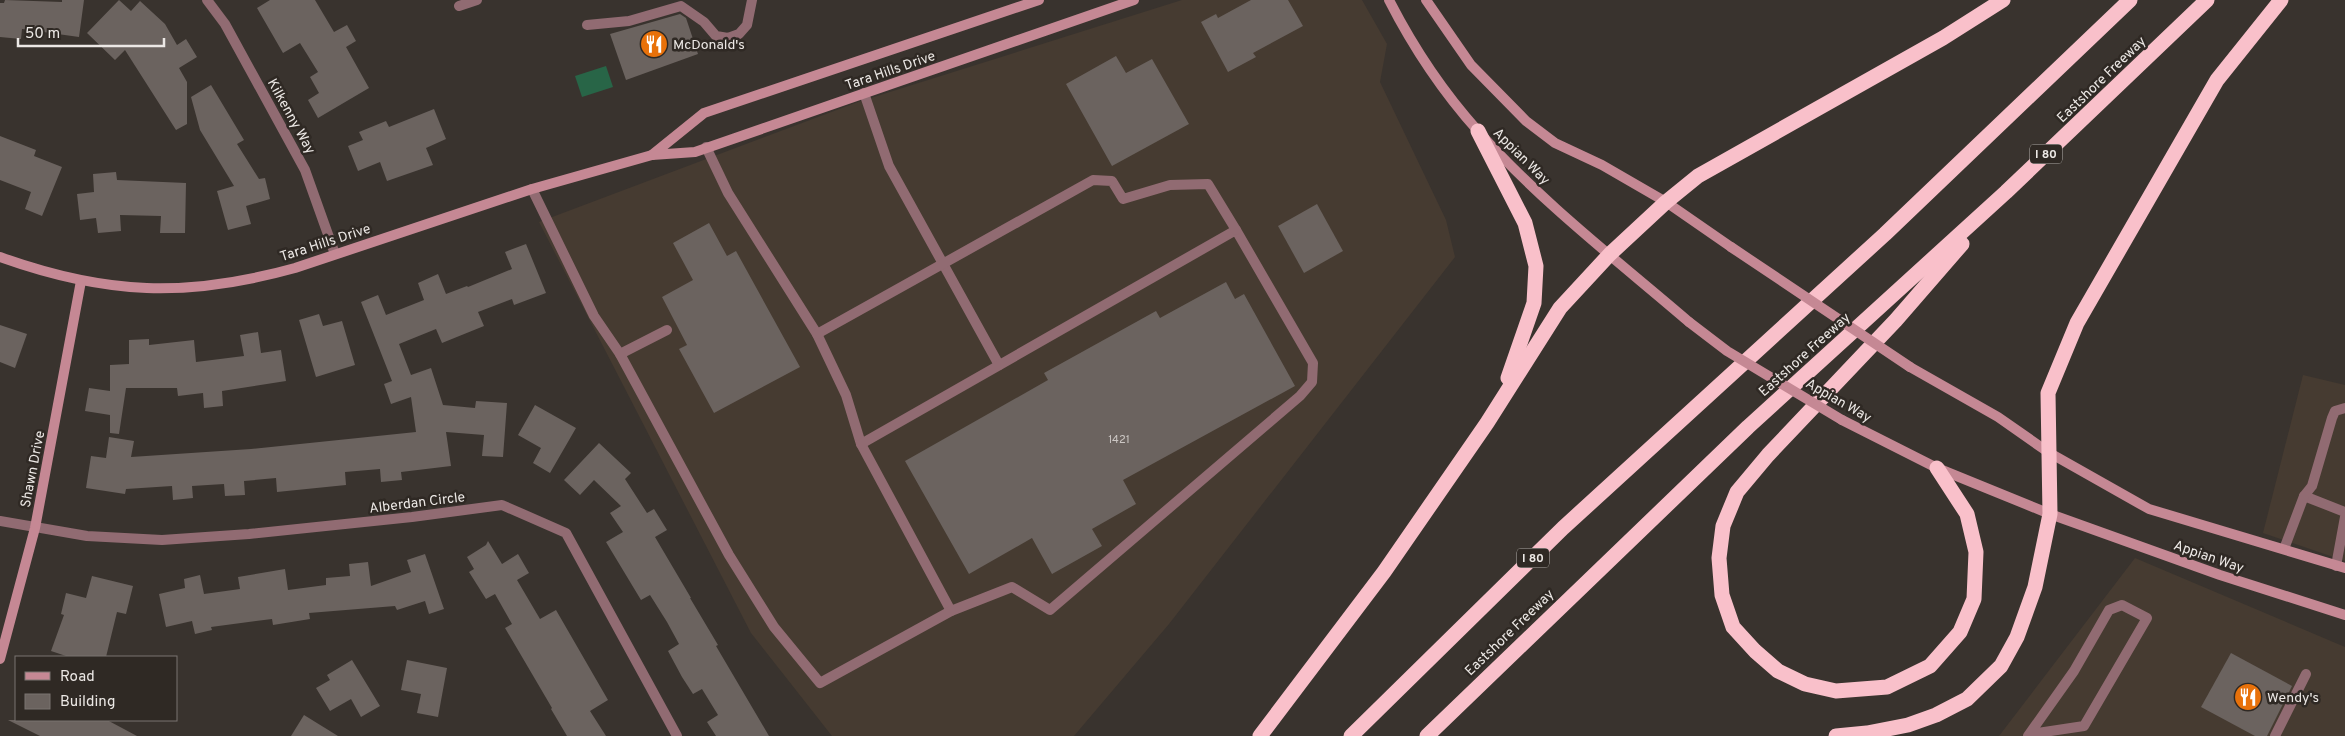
<svg xmlns="http://www.w3.org/2000/svg" width="2345" height="736" font-family="Overpass,sans-serif">
  <rect width="100%" height="100%" fill="#39332e"/>
  <g fill="#463b31">
    <path d="M 1182,0 L 1362,0 L 1387,44 L 1380,82 L 1446,220 L 1455,257 L 1169,624 L 1074,736 L 832,736 L 751,633 L 539,222 L 858,102 Z"/>
    <path d="M 2303,375 L 2345,385 L 2345,561 L 2263,533 Z"/>
    <path d="M 2135,558 L 2345,647 L 2345,736 L 1999,736 Z"/>
  </g>
  <path fill="#286547" d="M 606,66 L 613,87 L 582,97 L 575,76 Z"/>
  <g fill="#6b635f">
    <path d="M 5,0 L 62,2 L 62,0 L 84,0 L 79,37 L 22,29 L 21,39 L 0,37 L 0,3 L 4,3 Z"/>
    <path d="M 119,0 L 131,11 L 140,1 L 165,24 L 177,45 L 186,39 L 197,57 L 179,68 L 187,82 L 187,124 L 176,130 L 125,50 L 115,60 L 87,33 Z"/>
    <path d="M 270,0 L 315,0 L 334,32 L 347,25 L 356,41 L 346,47 L 369,88 L 318,118 L 308,100 L 319,93 L 310,77 L 318,72 L 300,43 L 283,53 L 257,8 Z"/>
    <path d="M 1251,0 L 1288,0 L 1303,26 L 1253,53 L 1256,57 L 1228,72 L 1201,22 L 1216,14 L 1218,18 Z"/>
    <path d="M 680,14 L 686,18 L 698,54 L 626,80 L 610,34 Z"/>
    <path d="M 1116,56 L 1126,73 L 1152,59 L 1189,124 L 1112,166 L 1066,84 Z"/>
    <path d="M 211,85 L 244,140 L 237,144 L 259,179 L 265,178 L 270,199 L 246,206 L 251,224 L 228,230 L 217,191 L 234,186 L 200,130 L 191,97 Z"/>
    <path d="M 434,109 L 446,139 L 426,148 L 433,165 L 387,181 L 380,162 L 358,171 L 348,146 L 363,140 L 359,132 L 386,121 L 389,127 Z"/>
    <path d="M 0,136 L 36,150 L 34,156 L 62,167 L 42,216 L 25,209 L 31,192 L 0,180 Z"/>
    <path d="M 116,172 L 117,180 L 186,183 L 185,233 L 160,233 L 161,216 L 120,215 L 121,231 L 98,233 L 96,218 L 80,220 L 77,194 L 94,192 L 93,174 Z"/>
    <path d="M 1317,204 L 1343,251 L 1304,273 L 1278,226 Z"/>
    <path d="M 709,223 L 727,256 L 736,251 L 800,367 L 714,413 L 679,349 L 687,345 L 662,297 L 693,280 L 673,243 Z"/>
    <path d="M 526,244 L 546,293 L 514,305 L 512,299 L 478,312 L 484,326 L 442,343 L 436,329 L 399,344 L 411,375 L 431,368 L 443,405 L 475,408 L 476,401 L 507,403 L 503,457 L 482,456 L 484,435 L 446,432 L 451,466 L 401,472 L 402,480 L 381,482 L 380,469 L 345,472 L 346,485 L 277,492 L 276,478 L 244,481 L 245,495 L 225,496 L 224,484 L 192,486 L 193,498 L 173,500 L 172,486 L 126,489 L 125,494 L 86,488 L 91,456 L 106,458 L 109,437 L 134,441 L 131,457 L 251,449 L 416,432 L 411,397 L 391,404 L 384,384 L 392,381 L 361,302 L 378,295 L 386,315 L 424,300 L 418,283 L 438,274 L 446,294 L 467,286 L 468,287 L 512,269 L 505,252 Z"/>
    <path d="M 1226,282 L 1235,299 L 1244,294 L 1295,386 L 1123,480 L 1136,504 L 1092,529 L 1102,546 L 1052,574 L 1032,538 L 969,574 L 905,461 L 1048,380 L 1044,373 L 1156,311 L 1160,318 Z"/>
    <path d="M 319,314 L 323,326 L 342,321 L 355,365 L 316,377 L 299,320 Z"/>
    <path d="M 0,325 L 27,334 L 15,368 L 0,362 Z"/>
    <path d="M 258,332 L 261,353 L 281,350 L 286,381 L 222,391 L 223,406 L 204,408 L 203,393 L 178,396 L 177,388 L 126,388 L 119,434 L 110,433 L 110,415 L 85,411 L 89,388 L 110,391 L 110,365 L 129,364 L 129,340 L 149,339 L 149,345 L 194,340 L 196,362 L 244,356 L 240,335 Z"/>
    <path d="M 535,405 L 576,428 L 550,473 L 533,463 L 541,448 L 518,435 Z"/>
    <path d="M 599,443 L 631,473 L 625,479 L 647,513 L 654,509 L 667,530 L 655,537 L 691,598 L 690,598 L 718,645 L 716,646 L 769,736 L 716,736 L 707,722 L 718,715 L 702,689 L 693,694 L 682,677 L 668,651 L 679,644 L 667,622 L 650,595 L 641,600 L 606,542 L 623,532 L 610,513 L 621,506 L 594,480 L 580,495 L 564,480 Z"/>
    <path d="M 488,541 L 502,564 L 518,554 L 529,573 L 517,580 L 540,619 L 556,610 L 608,700 L 590,711 L 606,736 L 567,736 L 551,709 L 552,708 L 505,628 L 512,624 L 495,594 L 486,599 L 469,572 L 474,569 L 467,557 L 486,545 Z"/>
    <path d="M 425,554 L 444,609 L 429,614 L 425,601 L 397,610 L 395,606 L 309,613 L 310,619 L 273,625 L 272,619 L 211,627 L 212,630 L 195,634 L 192,621 L 166,627 L 159,594 L 185,588 L 184,579 L 200,575 L 204,594 L 240,589 L 238,577 L 285,569 L 288,590 L 326,585 L 326,578 L 350,576 L 349,564 L 368,562 L 371,586 L 411,572 L 407,560 Z"/>
    <path d="M 92,576 L 133,586 L 126,614 L 117,612 L 106,657 L 69,657 L 51,651 L 64,615 L 61,614 L 66,593 L 86,598 Z"/>
    <path d="M 2231,653 L 2292,686 L 2267,736 L 2255,736 L 2201,707 Z"/>
    <path d="M 352,660 L 380,706 L 361,717 L 351,699 L 330,711 L 316,688 L 330,680 L 327,675 Z"/>
    <path d="M 407,660 L 447,668 L 438,717 L 417,713 L 421,694 L 401,690 Z"/>
    <path d="M 304,715 L 338,736 L 291,736 Z"/>
    <path d="M 8,720 L 107,720 L 137,736 L 40,736 Z"/>
  </g>
  <g fill="none" stroke-linecap="round" stroke-linejoin="round">
    <g stroke="#916b72" stroke-width="10">
      <path d="M 459,6 L 477,0"/>
      <path d="M 587,25 L 629,21 L 681,6 L 704,22 L 716,36 L 728,38 L 739,34 L 747,25 L 752,0"/>
      <path d="M 864,93 L 889,166 L 999,365"/>
      <path d="M 706,147 L 728,193 L 817,334 L 846,395 L 861,444 L 951,611"/>
      <path d="M 532,189 L 594,316 L 620,354"/>
      <path d="M 667,330 L 620,354 L 729,555 L 774,627 L 820,683 L 951,611 L 1012,587 L 1050,610 L 1300,396 L 1312,382 L 1313,363 L 1236,230 L 861,444"/>
      <path d="M 817,334 L 1093,180 L 1112,181 L 1123,199 L 1170,185 L 1208,184 L 1236,230"/>
      <path d="M 2304,496 L 2345,512"/>
      <path d="M 2284,549 L 2304,496 L 2312,486 L 2332,418 L 2335,411 L 2345,408"/>
      <path d="M 2336,566 L 2345,517"/>
      <path d="M 2028,736 L 2074,671 L 2109,610 L 2122,605 L 2147,618 L 2084,726 L 2031,734"/>
      <path d="M 2275,736 L 2306,674"/>
    </g>
    <g stroke="#916b72" stroke-width="10">
      <path d="M 207,0 L 225,24 L 305,170 L 335,254"/>
      <path d="M 0,521 L 87,536 L 162,540 L 249,534 L 412,517 L 502,505 L 566,533 L 677,736"/>
    </g>
    <g stroke="#c58894" stroke-width="10">
      <path d="M 1389,0 C 1413,47 1443,92 1478,131 C 1541,202 1618,261 1689,322"/>
      <path d="M 1426,0 L 1471,65 L 1526,121 L 1555,143 L 1602,165 L 1666,202 L 1731,247"/>
      <path d="M 652,155 L 704,113 L 1039,0"/>
      <path d="M 0,257 C 106,295 187,298 295,268 L 532,189 L 652,155 L 695,152 L 1134,0"/>
      <path d="M 1910,367 L 1998,417 L 2048,452 L 2149,509 L 2345,568"/>
      <path d="M 1842,420 L 1937,468 L 2050,514 L 2220,575 L 2345,615"/>
      <path d="M 0,659 L 35,528 L 81,281"/>
    </g>
    <g stroke="#f9c0ca" stroke-width="15">
      <path d="M 1478,131 L 1525,223 L 1536,266 L 1534,303 L 1508,378"/>
      <path d="M 1937,468 L 1967,514 L 1976,552 L 1974,599 L 1960,632 L 1930,666 L 1887,687 L 1836,691 L 1805,684 L 1778,671 L 1755,651 L 1733,627 L 1722,595 L 1719,558 L 1723,526 L 1737,492 L 1768,455 L 1896,320 L 1962,244"/>
      <path d="M 1260,736 L 1384,572 L 1487,423 L 1560,308 L 1610,254 L 1666,202 L 1698,176 L 1943,38 L 2003,0"/>
      <path d="M 1351,736 L 1563,528 L 1885,234 L 2130,0"/>
      <path d="M 1427,736 L 1748,427 L 2006,192 L 2207,0"/>
      <path d="M 1836,736 L 1867,733 L 1908,725 L 1936,715 L 1967,699 L 2001,666 L 2017,637 L 2035,587 L 2050,514 L 2048,393 L 2077,323 L 2217,80 L 2281,0"/>
    </g>
    <g stroke="#c58894" stroke-width="10">
      <path d="M 1731,247 L 1910,367"/>
      <path d="M 1689,322 L 1727,351 L 1842,420"/>
    </g>
  </g>
  <defs>
    <g id="restaurant-disc" transform="scale(1.4375)"><circle r="9.5" fill="#e8710a" stroke="#2f2924"/><path d="M-5-6h1v4h1v-4h1v4h1v-4h1v5L-1.5 .5V6h-2V.5L-5-1ZM5-6V6H3V1.5H1.5Q1.5-4 5-6Z" fill="#fff"/></g>
  </defs>
  <g fill-rule="evenodd">
    <use href="#restaurant-disc" x="654" y="44"/>
    <use href="#restaurant-disc" x="2248" y="697"/>
  </g>
  <g text-anchor="middle" stroke-width="5" stroke-linejoin="round" paint-order="stroke">
    <g font-size="11" fill="#ccc7c4">
      <text x="1119" y="443">1421</text>
    </g>
    <g fill="#2f2924" stroke="#b3afab" stroke-width="1">
      <rect x="2030" y="144.5" width="32" height="19" rx="4"/>
      <rect x="1517" y="548.5" width="32" height="19" rx="4"/>
    </g>
    <g font-size="12" font-weight="bold" fill="#ece8e5">
      <text x="2046" y="158">I 80</text>
      <text x="1533" y="562">I 80</text>
    </g>
    <g font-size="14" fill="#ece8e5" stroke="#2f2924" text-anchor="start">
      <text x="673" y="49">McDonald's</text>
      <text x="2267" y="702">Wendy's</text>
    </g>
    <g font-size="14" fill="#ece8e5" stroke="#2f2924">
      <text transform="translate(890 70) rotate(-19)" y="5">Tara Hills Drive</text>
      <text transform="translate(2101 79) rotate(-44)" y="5">Eastshore Freeway</text>
      <text transform="translate(292 116) rotate(61)" y="5">Kilkenny Way</text>
      <text transform="translate(1522 156) rotate(45)" y="5">Appian Way</text>
      <text transform="translate(325 242) rotate(-18)" y="5">Tara Hills Drive</text>
      <text transform="translate(1804 354) rotate(-42)" y="5">Eastshore Freeway</text>
      <text transform="translate(1839 400) rotate(30)" y="5">Appian Way</text>
      <text transform="translate(32 469) rotate(-79)" y="5">Shawn Drive</text>
      <text transform="translate(417 502) rotate(-7)" y="5">Alberdan Circle</text>
      <text transform="translate(2209 556) rotate(19)" y="5">Appian Way</text>
      <text transform="translate(1509 632) rotate(-44)" y="5">Eastshore Freeway</text>
    </g>
  </g>
  <rect x="15" y="656" width="162" height="65" fill="#2f2924" stroke="#7b7571"/>
  <rect x="25" y="672" width="25" height="8" fill="#c58894" stroke="#7b7571"/>
  <text x="60" y="681" font-size="15" fill="#ece8e5">Road</text>
  <rect x="25" y="694" width="25" height="15" fill="#6b635f" stroke="#7b7571"/>
  <text x="60" y="706" font-size="15" fill="#ece8e5">Building</text>
  <path d="M18 38v8h146v-8" fill="none" stroke="#ece8e5" stroke-width="2.5"/>
  <text x="25" y="38" font-size="15" fill="#ece8e5" stroke="#2f2924" stroke-width="4" paint-order="stroke">50 m</text>
</svg>
